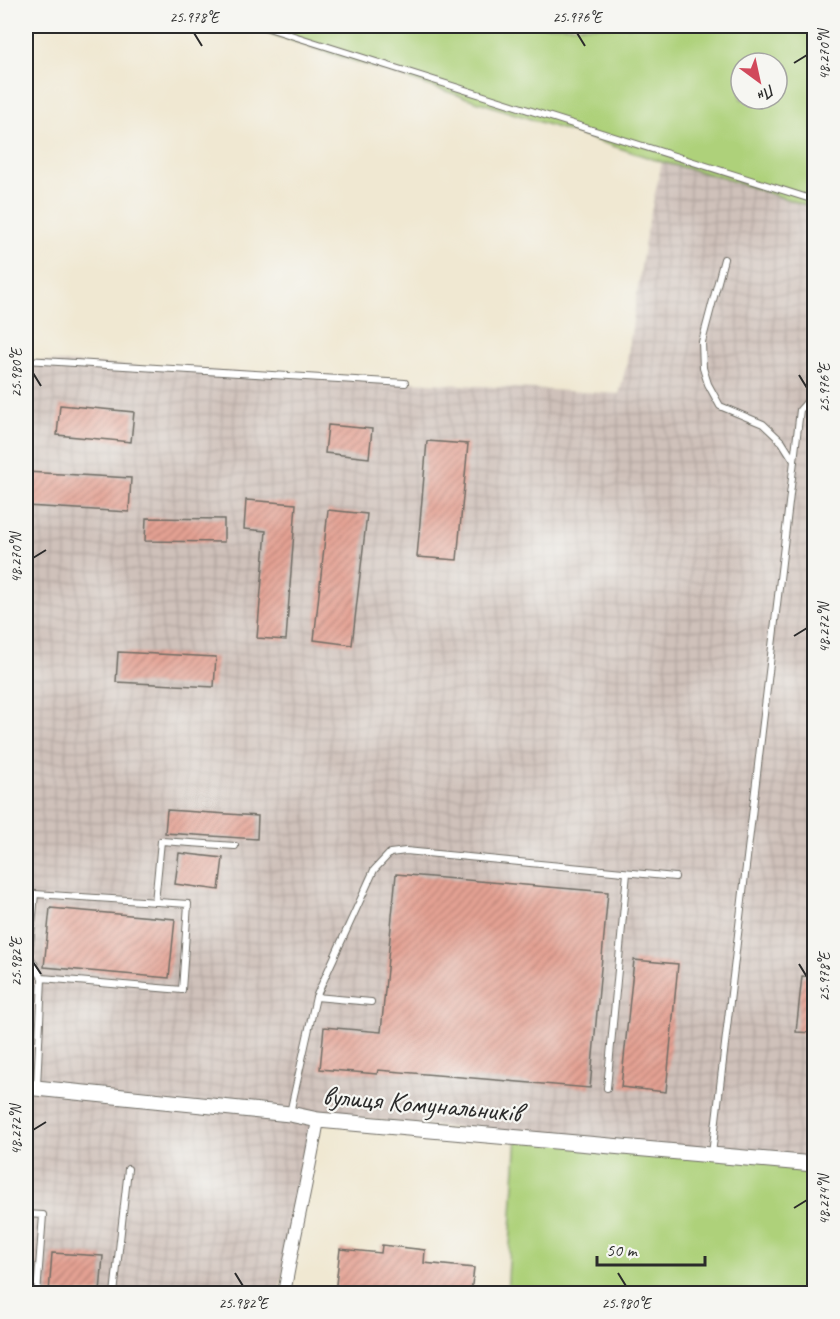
<svg xmlns="http://www.w3.org/2000/svg" width="840" height="1319" font-family="Caveat,sans-serif">
  <defs>
    <pattern id="industrial-grid" width="8" height="8" patternUnits="userSpaceOnUse" patternTransform="scale(1.5)"><rect width="8" height="8" fill="#cfc1ba"/><path d="M0 4h8M4 0v8" fill="none" stroke="#b2a6a0"/></pattern>
    <pattern id="building-hatch" width="6" height="6" patternUnits="userSpaceOnUse" patternTransform="scale(1.5)"><rect width="6" height="6" fill="#e4a193"/><path d="M-1 1l2-2M0 6l6-6M5 7l2-2" fill="none" stroke="#b98378"/></pattern>
  </defs>
  <rect width="100%" height="100%" fill="#f6f6f2"/>
  <filter id="ink" filterUnits="userSpaceOnUse"><feTurbulence type="fractalNoise" baseFrequency=".0167" numOctaves="2"/><feDisplacementMap in="SourceGraphic" scale="12" xChannelSelector="R" yChannelSelector="G"/><feConvolveMatrix kernelMatrix="1 2 1 2 8 2 1 2 1" color-interpolation-filters="sRGB"/></filter>
  <filter id="wash" filterUnits="userSpaceOnUse"><feTurbulence type="fractalNoise" baseFrequency=".008" numOctaves="4" result="noise"/><feDisplacementMap in="SourceGraphic" scale="24" xChannelSelector="R" yChannelSelector="G"/><feGaussianBlur stdDeviation="1.35" result="paint"/><feColorMatrix in="noise" values="0 0 0 0 0 0 0 0 0 0 0 0 0 0 0 0 0 1.4 0 .05"/><feComposite in="paint" operator="in"/></filter>
  <g filter="url(#wash)">
    <rect width="100%" height="100%" fill="#f0e8d2"/>
    <path fill="url(#industrial-grid)" d="M 662,162 L 723,178 L 814,208 L 814,1162 L 318,1115 L 279,1293 L 26,1293 L 26,360 L 619,394 L 626,367 L 646,234 Z"/>
    <g fill="#aed17a" stroke="#6c7e52" stroke-width="1.5" fill-rule="evenodd">
      <path d="M 247,26 L 814,26 L 814,208 L 723,178 L 662,162 ZM 741,63 L 777,63 L 777,99 L 741,99 Z"/>
      <path d="M 517,1134 L 814,1162 L 814,1293 L 507,1294 Z"/>
    </g>
    <g id="blocks">
      <g fill="url(#building-hatch)">
        <path d="M 60,405 L 134,412 L 131,442 L 57,435 Z"/>
        <path d="M 328,425 L 372,429 L 369,458 L 325,453 Z"/>
        <path d="M 427,441 L 468,444 L 457,560 L 417,557 Z"/>
        <path d="M 26,472 L 131,478 L 129,512 L 26,506 Z"/>
        <path d="M 246,500 L 296,504 L 286,640 L 257,638 L 266,531 L 244,529 Z"/>
        <path d="M 328,510 L 367,514 L 352,645 L 314,640 Z"/>
        <path d="M 146,518 L 224,519 L 224,542 L 145,541 Z"/>
        <path d="M 118,652 L 216,657 L 214,687 L 116,682 Z"/>
        <path d="M 167,810 L 258,816 L 257,839 L 165,833 Z"/>
        <path d="M 179,853 L 223,858 L 219,890 L 175,884 Z"/>
        <path d="M 396,874 L 608,892 L 590,1088 L 378,1070 L 377,1074 L 320,1069 L 324,1027 L 381,1032 Z"/>
        <path d="M 50,908 L 175,919 L 169,978 L 44,967 Z"/>
        <path d="M 634,960 L 678,964 L 666,1092 L 621,1087 Z"/>
        <path d="M 802,976 L 814,977 L 814,1033 L 796,1032 Z"/>
        <path d="M 382,1245 L 425,1250 L 424,1263 L 474,1268 L 471,1293 L 335,1293 L 340,1249 L 381,1253 Z"/>
        <path d="M 52,1253 L 103,1256 L 100,1293 L 49,1293 Z"/>
      </g>
    </g>
  </g>
  <g filter="url(#ink)">
    <use href="#blocks" fill-opacity="0" stroke="#706d65" stroke-width="1.5"/>
    <g fill="none" stroke-linecap="round" stroke-linejoin="round">
      <g stroke="#706d65" stroke-width="8">
        <g id="service">
          <path d="M 262,26 L 814,200"/>
          <path d="M 724,259 L 702,342 L 703,368 L 708,384 L 720,406 L 763,424 L 782,442 L 794,461"/>
          <path d="M 26,360 L 405,383"/>
          <path d="M 155,902 L 161,841 L 235,846"/>
          <path d="M 316,997 L 374,870 L 390,853 L 406,851 L 675,877"/>
          <path d="M 37,1087 L 42,978 L 182,990 L 188,904 L 35,894 L 29,955 L 42,978"/>
          <path d="M 607,1088 L 627,873"/>
          <path d="M 290,1113 L 316,997 L 371,1002"/>
          <path d="M 712,1154 L 800,410 L 814,394"/>
          <path d="M 26,1214 L 43,1215 L 37,1294"/>
          <path d="M 114,1294 L 128,1169"/>
        </g>
      </g>
      <g stroke="#706d65" stroke-width="14">
        <path id="minor" d="M 284,1294 C 294,1235 308,1178 318,1120"/>
      </g>
      <g stroke="#706d65" stroke-width="17">
        <path id="tertiary" d="M 26,1087 L 290,1114 L 318,1120 L 814,1164"/>
      </g>
      <use href="#service" stroke="#fff" stroke-width="6"/>
      <use href="#minor" stroke="#fff" stroke-width="12"/>
      <use href="#tertiary" stroke="#fff" stroke-width="15"/>
    </g>
  </g>
  <path fill="none" stroke="#2b2b2b" stroke-width="2" d="M 194,33 L 202,46M 577,33 L 585,46M 794,63 L 807,55M 33,373 L 41,386M 799,375 L 807,388M 33,558 L 46,550M 794,636 L 807,628M 33,962 L 41,974M 799,964 L 807,977M 33,1130 L 46,1122M 794,1208 L 807,1200M 235,1273 L 243,1286M 618,1273 L 626,1286"/>
  <g text-anchor="middle" stroke-width="4.5" stroke-linejoin="round" paint-order="stroke">
    <g font-size="28" fill="#2b2b2b" stroke="#f6f6f2">
      <text transform="translate(422 1103) rotate(5)" y="10">вулиця Комунальників</text>
    </g>
  </g>
  <rect width="840" height="1319" fill="none" stroke="#f6f6f2" stroke-width="66"/>
  <g transform="translate(759 81) rotate(147)"><circle r="28" fill="#f6f6f2" stroke="#a5a5a2" stroke-width="1.5"/>
  <path d="M0-4.5L10 22L0 15L-10 22Z" fill="#d1495b"/>
  <text y="-9" font-size="16" font-weight="bold" text-anchor="middle" fill="#2b2b2b">Пн</text>
  </g>
  <path d="M597 1256v9h108v-9" fill="none" stroke="#2b2b2b" stroke-width="3"/>
  <text x="606" y="1256" font-size="18" fill="#2b2b2b" stroke="#f6f6f2" stroke-width="4.5" paint-order="stroke">50 m</text>
  <rect x="33" y="33" width="774" height="1253" fill="none" stroke="#2b2b2b" stroke-width="2"/>
  <g font-size="15" text-anchor="middle" fill="#2b2b2b">
    <text x="194" y="22">25.978°E</text>
    <text x="577" y="22">25.976°E</text>
    <text transform="translate(824 55) rotate(-90)" y="5">48.270°N</text>
    <text transform="translate(16 373) rotate(-90)" y="5">25.980°E</text>
    <text transform="translate(824 388) rotate(-90)" y="5">25.976°E</text>
    <text transform="translate(16 558) rotate(-90)" y="5">48.270°N</text>
    <text transform="translate(824 628) rotate(-90)" y="5">48.272°N</text>
    <text transform="translate(16 962) rotate(-90)" y="5">25.982°E</text>
    <text transform="translate(824 977) rotate(-90)" y="5">25.978°E</text>
    <text transform="translate(16 1130) rotate(-90)" y="5">48.272°N</text>
    <text transform="translate(824 1200) rotate(-90)" y="5">48.274°N</text>
    <text x="243" y="1308">25.982°E</text>
    <text x="626" y="1308">25.980°E</text>
  </g>
</svg>
